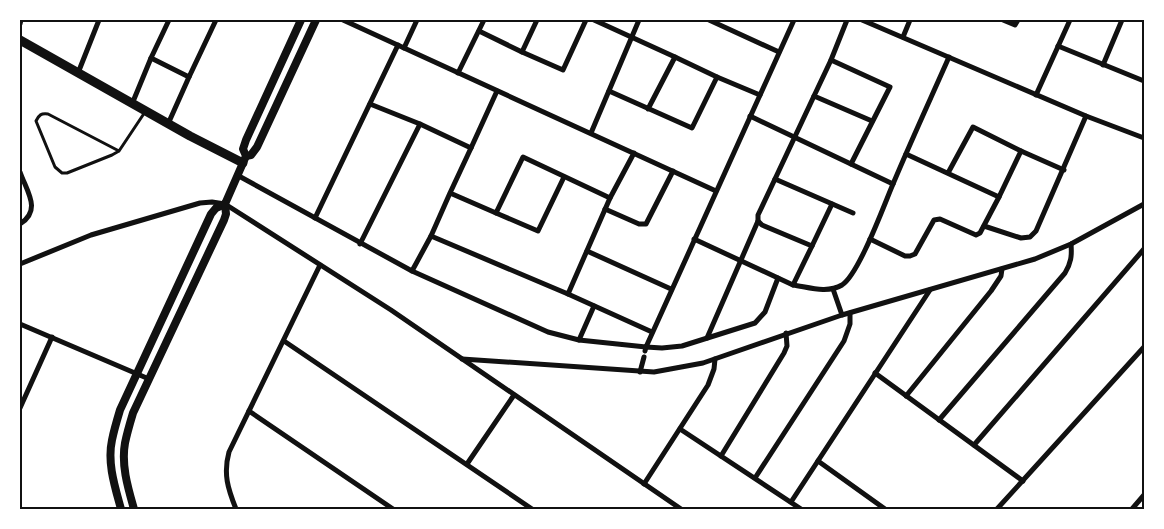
<svg xmlns="http://www.w3.org/2000/svg" width="1164" height="529" font-family="'Golos Text',sans-serif">
  <rect width="100%" height="100%" fill="#fff"/>
  <g fill="none" stroke-linecap="round" stroke-linejoin="round">
    <path stroke="#111" stroke-width="3" d="M 119,151 L 48,114 C 41,113 39,115 36,121 L 55,167 L 62,173 L 67,173 L 112,155 L 119,151 L 145,112"/>
    <g stroke="#111" stroke-width="5">
      <path d="M 169,20 L 151,58 L 189,77 L 216,20"/>
      <path d="M 343,20 L 716,191"/>
      <path d="M 594,20 L 675,57"/>
      <path d="M 709,20 L 779,52"/>
      <path d="M 847,20 L 831,60 L 890,87 L 851,164"/>
      <path d="M 862,20 L 1086,116 L 1144,138"/>
      <path d="M 1003,20 L 1015,25 L 1018,20"/>
      <path d="M 20,24 L 21,20"/>
      <path d="M 479,31 L 522,52 L 537,20"/>
      <path d="M 903,37 L 910,20"/>
      <path d="M 1058,46 L 1144,81"/>
      <path d="M 404,48 L 417,20"/>
      <path d="M 522,52 L 563,70 L 586,20"/>
      <path d="M 831,60 L 814,96 L 872,121"/>
      <path d="M 1103,65 L 1122,20"/>
      <path d="M 78,73 L 99,20"/>
      <path d="M 458,73 L 484,20"/>
      <path d="M 717,77 L 760,95"/>
      <path d="M 609,91 L 692,128 L 717,77 L 675,57 L 648,109"/>
      <path d="M 1036,95 L 1070,20"/>
      <path d="M 132,104 L 151,58"/>
      <path d="M 370,104 L 420,124 L 471,148 L 497,91"/>
      <path d="M 750,116 L 893,184"/>
      <path d="M 168,124 L 189,77"/>
      <path d="M 591,133 L 639,20"/>
      <path d="M 1021,151 L 1064,170"/>
      <path d="M 906,154 L 999,197 L 1021,151 L 973,127 L 948,173"/>
      <path d="M 20,172 C 27,192 42,210 20,224"/>
      <path d="M 237,175 L 412,271 L 548,332 L 579,340 L 646,347 L 794,20"/>
      <path d="M 775,179 L 814,96"/>
      <path d="M 450,193 L 431,236 L 568,294 L 610,198 L 523,157 L 496,213 L 450,193 L 471,148"/>
      <path d="M 610,198 L 634,153"/>
      <path d="M 605,209 L 639,224 L 646,224 L 673,171"/>
      <path d="M 496,213 L 538,231 L 564,177"/>
      <path d="M 315,218 L 398,45"/>
      <path d="M 984,226 L 1021,238 L 1030,237 L 1036,231 L 1086,116"/>
      <path d="M 694,239 L 793,285 L 812,246 L 762,225 L 758,221 L 758,215 L 775,179 L 853,213"/>
      <path d="M 870,239 L 905,256 L 910,256 L 915,254 L 934,220 L 940,219 L 976,235 L 980,233 L 999,197"/>
      <path d="M 360,244 L 420,124"/>
      <path d="M 812,246 L 832,204"/>
      <path d="M 587,251 L 671,289"/>
      <path d="M 20,264 L 91,235 L 200,203 L 212,202 L 225,204 L 391,310 L 681,509"/>
      <path d="M 412,271 L 431,236"/>
      <path d="M 793,285 C 808,287 827,294 842,285 C 859,274 884,205 893,184 C 911,141 930,100 949,57"/>
      <path d="M 833,289 L 842,315"/>
      <path d="M 568,294 L 652,332"/>
      <path d="M 20,324 L 149,379"/>
      <path d="M 707,338 L 758,221"/>
      <path d="M 579,340 L 594,306"/>
      <path d="M 284,341 L 532,509"/>
      <path d="M 645,351 L 646,347 L 662,348 L 682,346 L 755,323 L 765,312 L 778,278"/>
      <path d="M 462,359 L 654,372 L 703,363 L 842,315 L 1035,259 L 1071,244 L 1144,204"/>
      <path d="M 640,372 L 644,357"/>
      <path d="M 875,373 L 1023,481"/>
      <path d="M 906,396 L 991,291 L 1001,276 L 1002,269"/>
      <path d="M 20,408 L 52,337"/>
      <path d="M 249,411 L 393,509"/>
      <path d="M 939,420 L 1065,273 C 1071,263 1072,256 1071,244"/>
      <path d="M 680,429 L 801,509"/>
      <path d="M 974,445 L 1144,249"/>
      <path d="M 721,456 L 784,353 L 787,346 L 786,333"/>
      <path d="M 818,461 L 885,509"/>
      <path d="M 467,464 L 514,395"/>
      <path d="M 755,478 L 844,341 L 850,324 L 850,313"/>
      <path d="M 644,484 L 708,385 L 714,369 L 715,359"/>
      <path d="M 791,502 L 930,290"/>
      <path d="M 236,509 C 228,489 223,474 229,452 L 320,265"/>
      <path d="M 997,509 L 1144,347"/>
      <path d="M 1132,509 L 1144,495"/>
    </g>
    <g stroke="#111" stroke-width="8">
      <path d="M 246,156 L 251,155 L 257,147 L 316,20"/>
      <path d="M 225,204 L 246,156 L 243,149 L 246,140 L 301,20"/>
      <path d="M 121,509 C 115,487 107,463 112,440 C 114,430 117,420 120,410 L 211,214 L 216,208 L 225,204"/>
      <path d="M 134,509 C 128,488 121,465 125,443 C 127,433 130,423 133,413 L 224,220 L 226,214 L 225,204"/>
    </g>
    <path stroke="#111" stroke-width="9" d="M 20,40 L 190,136 L 243,163"/>
  </g>
  <rect width="1164" height="529" fill="none" stroke="#ffffff" stroke-width="42"/>
  <rect x="21" y="21" width="1122" height="487" fill="none" stroke="#111" stroke-width="2"/>
</svg>
